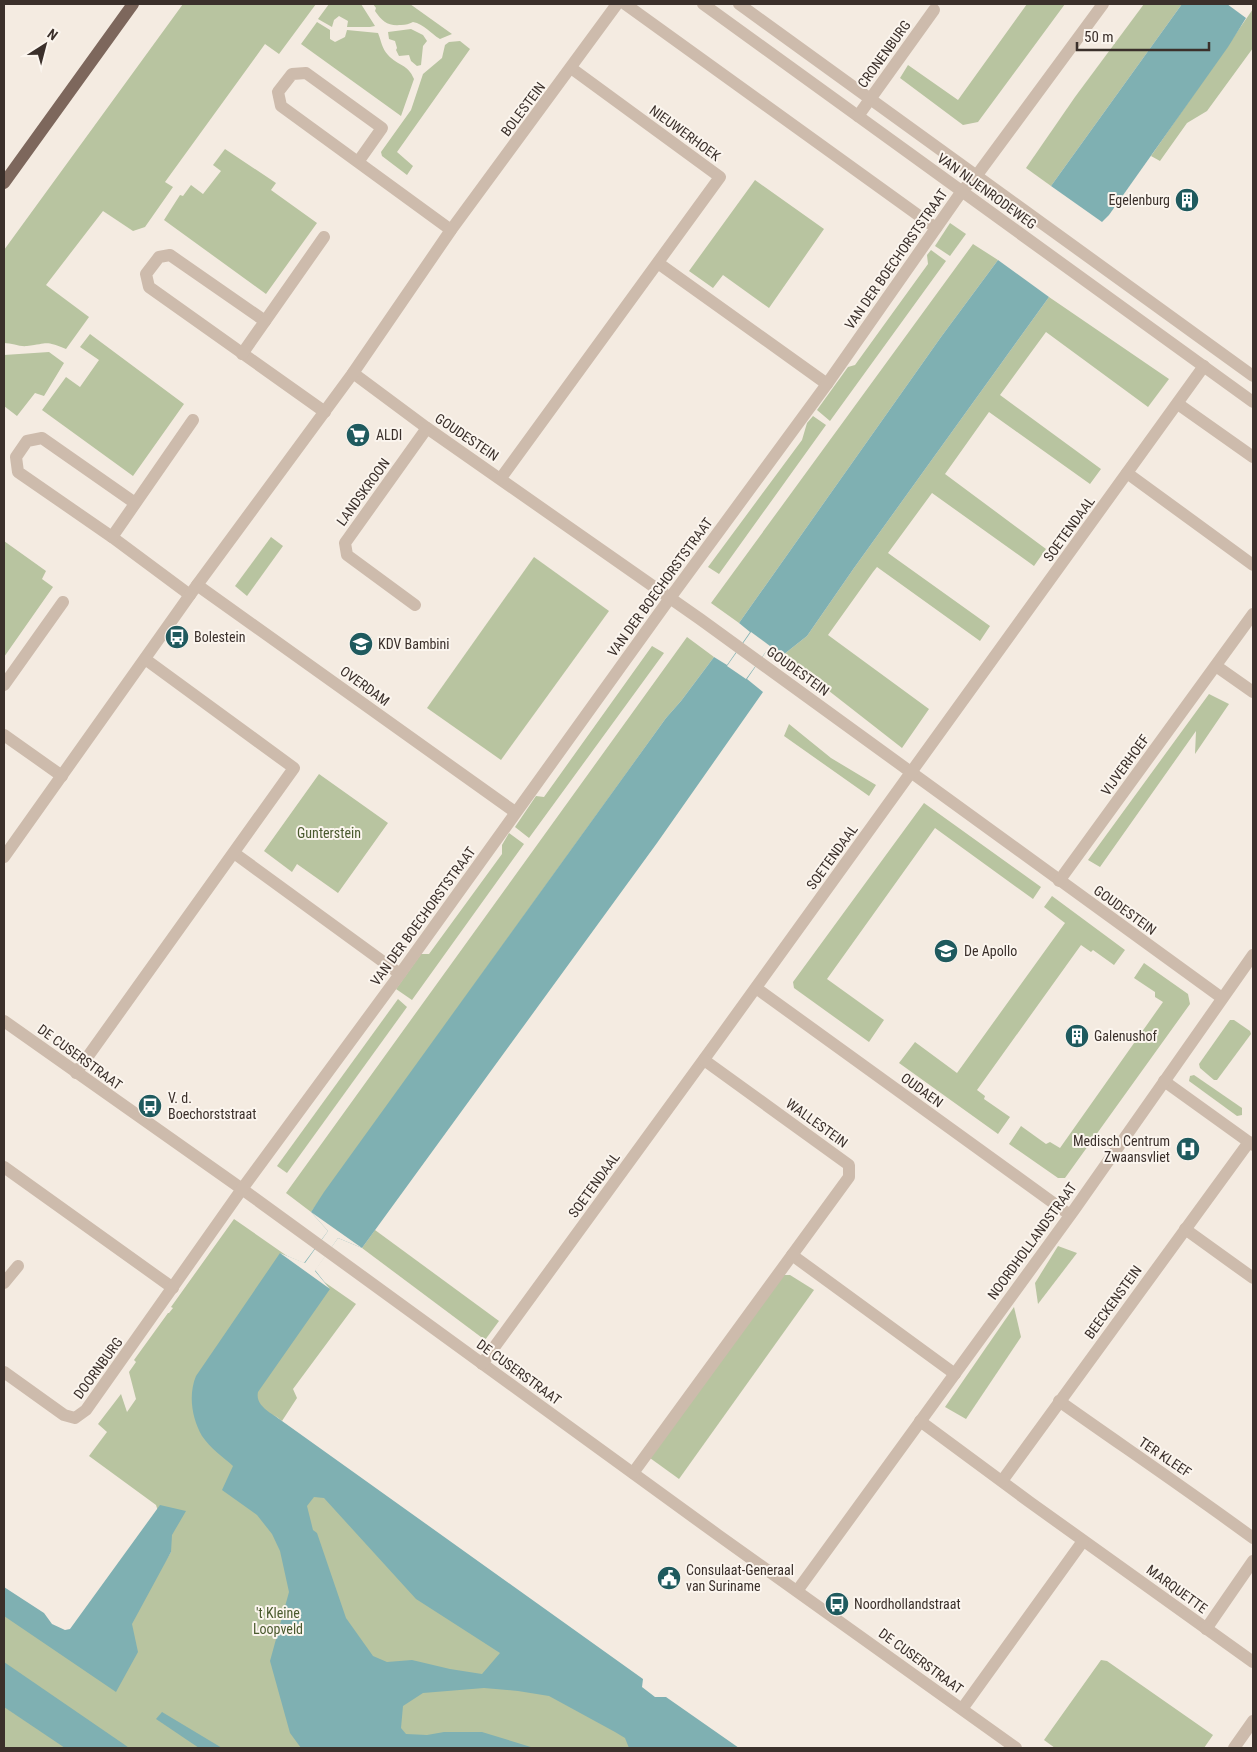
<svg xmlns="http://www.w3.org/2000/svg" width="1257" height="1752" font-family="'Roboto Condensed',sans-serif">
  <rect width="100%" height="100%" fill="#f4ebe1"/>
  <g fill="#b8c4a0">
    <path d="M 183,4 L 316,4 L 279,54 L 265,44 L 165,182 L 173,187 L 145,227 L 133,231 L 103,211 L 46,285 L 89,317 L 66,349 C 44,340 48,344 27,346 C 20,347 12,343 4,343 L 4,250 Z"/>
    <path d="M 329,4 L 361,4 L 375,26 L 370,27 L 347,27 L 348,21 L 339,16 L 334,20 L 332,27 L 318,19 Z"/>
    <path d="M 373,4 L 410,4 L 452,34 L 440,39 C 430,33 424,24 413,22 C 409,24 406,25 401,25 C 387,26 383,22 375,11 L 376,8 Z"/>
    <path d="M 1027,4 L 1065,4 L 978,122 L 963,125 L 900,78 L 908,65 L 958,100 Z"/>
    <path d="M 1144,4 L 1182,4 L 1051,186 L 1026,168 L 1075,97 Z"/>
    <path d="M 1253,9 L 1253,48 L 1207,111 L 1187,123 L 1160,161 L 1151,156 Z"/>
    <path d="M 317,22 L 330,30 L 330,39 L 335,42 L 345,37 L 347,30 L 378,33 C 381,40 382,49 388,55 C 398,66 408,64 414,79 L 401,116 L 301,44 Z"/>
    <path d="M 411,29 L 423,35 L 427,41 L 423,46 L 421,65 L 417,66 L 411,61 L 409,55 L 399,56 L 396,50 L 397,48 L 395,41 L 389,39 L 388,32 Z"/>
    <path d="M 460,41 L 470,49 L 397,152 L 413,166 L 407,175 L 382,156 L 381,152 L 411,110 L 423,74 L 442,58 L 445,45 L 449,42 Z"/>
    <path d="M 225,149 L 276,183 L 271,190 L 317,223 L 266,294 L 164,220 L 180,195 L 183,196 L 191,185 L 203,194 L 221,171 L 213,165 Z"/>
    <path d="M 755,180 L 824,229 L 769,308 L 723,275 L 713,288 L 689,271 Z"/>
    <path d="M 950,223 L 966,234 L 950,256 L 935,246 Z"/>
    <path d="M 973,244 L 998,260 L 941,337 L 739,623 L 711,603 Z"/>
    <path d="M 931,250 L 946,261 L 830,421 L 817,410 L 848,367 L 855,365 L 928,264 L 927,255 Z"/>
    <path d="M 1049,297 L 1169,379 L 1148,407 L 1046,332 L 1000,395 L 1101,469 L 1090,484 L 989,412 L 945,474 L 1046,549 L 1034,566 L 932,493 L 888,553 L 990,626 L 980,641 L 877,567 L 873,572 L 828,635 L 929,709 L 902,748 L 783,655 L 807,636 L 854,568 Z"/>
    <path d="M 90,334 L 184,404 L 133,476 L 42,410 L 66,377 L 80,387 L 99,360 L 80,347 Z"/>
    <path d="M 49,352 L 64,363 L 44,396 L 35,393 L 17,416 L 4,406 L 4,355 Z"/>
    <path d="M 813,416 L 826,425 L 719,574 L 708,567 L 802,440 L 807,423 Z"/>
    <path d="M 271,537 L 283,546 L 247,596 L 235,586 Z"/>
    <path d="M 4,541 L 46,571 L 42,579 L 53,587 L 4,657 Z"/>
    <path d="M 534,557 L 609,611 L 501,760 L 427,708 Z"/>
    <path d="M 687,637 L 714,657 L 681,701 L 666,718 L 311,1212 L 286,1193 Z"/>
    <path d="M 652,646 L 664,653 L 529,838 L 515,827 L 536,796 L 544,797 Z"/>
    <path d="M 1209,694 L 1229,704 L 1195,754 L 1196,731 L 1100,867 L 1088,860 Z"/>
    <path d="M 789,724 L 831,758 L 876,785 L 869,796 L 784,736 Z"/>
    <path d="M 319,774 L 388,823 L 338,893 L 297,864 L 292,872 L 264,851 Z"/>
    <path d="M 924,803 L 1041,887 L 1033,899 L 935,828 L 827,979 L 884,1020 L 869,1042 L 794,988 L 793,982 Z"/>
    <path d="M 509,833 L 524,844 L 412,1000 L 396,989 L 421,954 L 429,954 L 502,854 L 502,845 Z"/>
    <path d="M 1052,896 L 1125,950 L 1114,965 L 1093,950 L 1091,952 L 1081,945 L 977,1090 L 985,1096 L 984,1099 L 1010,1117 L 998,1134 L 899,1063 L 915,1042 L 957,1073 L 1065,923 L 1044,907 Z"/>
    <path d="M 1144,963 L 1188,994 L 1190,1004 L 1065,1178 L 1058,1178 L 1009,1144 L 1021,1126 L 1046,1144 L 1050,1142 L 1060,1148 L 1163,1002 L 1155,997 L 1155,992 L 1134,978 Z"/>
    <path d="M 398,999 L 407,1007 L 287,1173 L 277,1166 Z"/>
    <path d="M 1230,1020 L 1234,1020 L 1250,1031 L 1251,1034 L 1217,1080 L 1214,1080 L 1200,1068 L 1199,1064 Z"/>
    <path d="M 1194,1075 L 1242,1108 L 1242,1115 L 1237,1116 L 1189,1081 L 1190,1076 Z"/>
    <path d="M 234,1219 L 356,1304 L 293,1389 L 297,1398 L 282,1421 L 274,1415 L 641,1748 L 112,1748 L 4,1674 L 4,1607 L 98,1671 L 171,1552 L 156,1505 L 89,1456 L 107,1432 L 98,1424 L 121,1394 L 127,1412 L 136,1399 L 129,1372 L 136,1362 L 134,1360 L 168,1313 L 169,1313 L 173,1308 L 171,1307 Z"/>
    <path d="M 375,1230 L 499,1321 L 485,1340 L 362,1248 Z"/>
    <path d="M 1058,1246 L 1077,1253 L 1038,1304 L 1035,1283 Z"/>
    <path d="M 780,1275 L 790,1275 L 814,1290 L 679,1479 L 650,1458 Z"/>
    <path d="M 1014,1307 L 1021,1337 L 966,1419 L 945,1407 Z"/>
    <path d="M 1101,1660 L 1107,1661 L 1117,1668 L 1213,1735 L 1204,1748 L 1055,1748 L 1044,1740 Z"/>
    <path d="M 4,1696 L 77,1748 L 4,1748 Z"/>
  </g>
  <g fill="#7fb0b2" fill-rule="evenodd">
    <path d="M 1182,4 L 1227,4 L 1246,18 L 1228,47 L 1109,215 L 1102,222 L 1051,186 Z"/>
    <path d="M 998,260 L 1049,297 L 854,568 L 807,636 L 783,655 L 770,646 L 747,679 L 763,692 L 657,843 L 362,1248 L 338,1238 L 315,1270 L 330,1289 L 258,1392 C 255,1406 271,1413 282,1421 L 643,1679 L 642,1687 L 655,1697 L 666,1697 L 739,1748 L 629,1748 L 625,1738 L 615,1732 L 549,1696 L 518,1691 L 484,1688 L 423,1693 L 403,1706 L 401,1728 L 406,1734 L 427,1735 L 444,1732 L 482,1732 L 534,1748 L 301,1748 L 290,1733 L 270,1661 L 289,1592 L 280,1551 L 272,1534 L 257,1515 L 222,1490 L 233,1466 C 223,1457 210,1448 202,1436 C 192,1419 188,1395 196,1376 L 280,1253 L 304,1263 L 328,1231 L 311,1212 L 324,1192 L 666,718 L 681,701 L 714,657 L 727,665 L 750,632 L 739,623 L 941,337 ZM 314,1497 L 324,1498 L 416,1599 L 500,1653 L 482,1674 L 450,1669 L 412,1660 L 387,1662 L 373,1656 L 346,1618 L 317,1533 L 313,1530 L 307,1506 Z"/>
    <path d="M 160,1505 L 186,1511 L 172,1535 L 171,1552 L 132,1624 L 138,1652 L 116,1692 L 4,1616 L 4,1587 L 44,1613 L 52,1624 L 65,1630 L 70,1629 Z"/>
    <path d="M 4,1662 L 125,1745 L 129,1748 L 65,1748 L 4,1707 Z"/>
    <path d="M 162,1712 L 222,1748 L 199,1748 L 156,1719 Z"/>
  </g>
  <g fill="#f4ebe1">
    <path d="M 751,632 L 770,646 L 746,679 L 727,666 Z"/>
    <path d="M 311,1212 L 362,1248 L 338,1238 L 315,1271 L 330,1289 L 280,1253 L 305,1263 L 328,1231 Z"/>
  </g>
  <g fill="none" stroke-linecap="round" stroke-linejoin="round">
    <g stroke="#cdbbac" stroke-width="12">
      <path d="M 625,4 L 936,228"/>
      <path d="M 703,4 L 1253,402"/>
      <path d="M 739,4 L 1253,376"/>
      <path d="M 858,116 L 934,10"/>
      <path d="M 358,162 L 382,128 L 306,73 L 292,74 L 278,92 L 281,106 L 451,230"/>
      <path d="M 658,263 L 827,384"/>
      <path d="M 265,321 L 170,255 L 159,257 L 146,274 L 149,287 L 325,412"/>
      <path d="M 242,354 L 324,237"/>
      <path d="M 353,373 L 427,428 L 700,619 L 1222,998"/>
      <path d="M 1178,404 L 1253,457"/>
      <path d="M 1127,473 L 1253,565"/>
      <path d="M 501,478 L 720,177 L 571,68"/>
      <path d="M 135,503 L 42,438 L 27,441 L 16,457 L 18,472 L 112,537 L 190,595"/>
      <path d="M 112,537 L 193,420"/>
      <path d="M 197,585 L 515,812"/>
      <path d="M 415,605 L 347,555 L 345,543 L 427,428"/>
      <path d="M 1216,666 L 1253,692"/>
      <path d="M 4,685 L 63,602"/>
      <path d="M 4,735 L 62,776"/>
      <path d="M 234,853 L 400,974"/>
      <path d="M 4,857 L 197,585 L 353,373 L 451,230 L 617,4"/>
      <path d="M 1059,881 L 1253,614"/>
      <path d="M 756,988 L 1070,1215"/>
      <path d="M 4,1021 L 242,1189 L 718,1535 L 1016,1748"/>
      <path d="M 76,1073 L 294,768 L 145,659"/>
      <path d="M 1164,1081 L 1253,1145"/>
      <path d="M 4,1167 L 173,1288"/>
      <path d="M 1185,1229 L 1253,1278"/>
      <path d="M 792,1255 L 955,1374"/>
      <path d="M 4,1283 L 18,1266"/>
      <path d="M 482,1364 L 718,1040 L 1204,366"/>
      <path d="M 4,1372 L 64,1415 L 75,1418 L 86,1410 L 242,1189 L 400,974 L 670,598 L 827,384 L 962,191 L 977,175 L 1103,4"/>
      <path d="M 1059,1401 C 1124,1447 1189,1491 1253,1538"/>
      <path d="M 920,1421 L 1031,1503 L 1253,1662"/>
      <path d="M 633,1473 L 849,1177 L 849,1165 L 704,1060"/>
      <path d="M 1002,1481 L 1249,1142"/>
      <path d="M 797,1591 L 1074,1210 L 1253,955"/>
      <path d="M 1206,1629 L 1253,1561"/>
      <path d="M 962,1709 L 1083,1541"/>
      <path d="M 1234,1748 L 1253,1721"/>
    </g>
    <path stroke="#7d675c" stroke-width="12" d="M 4,183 L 133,4"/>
  </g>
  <defs>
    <g id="building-disc" transform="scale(1.25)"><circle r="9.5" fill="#1f5a5e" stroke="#fbf5ee"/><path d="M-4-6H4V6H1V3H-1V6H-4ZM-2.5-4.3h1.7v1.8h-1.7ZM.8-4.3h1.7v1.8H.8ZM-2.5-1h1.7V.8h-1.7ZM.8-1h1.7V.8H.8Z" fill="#fff"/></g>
    <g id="supermarket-disc" transform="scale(1.25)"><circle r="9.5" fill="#1f5a5e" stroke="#fbf5ee"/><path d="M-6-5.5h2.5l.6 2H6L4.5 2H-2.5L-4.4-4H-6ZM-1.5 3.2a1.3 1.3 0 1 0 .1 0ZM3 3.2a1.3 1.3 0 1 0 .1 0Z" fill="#fff"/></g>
    <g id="bus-disc" transform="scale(1.25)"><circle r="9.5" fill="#1f5a5e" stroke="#fbf5ee"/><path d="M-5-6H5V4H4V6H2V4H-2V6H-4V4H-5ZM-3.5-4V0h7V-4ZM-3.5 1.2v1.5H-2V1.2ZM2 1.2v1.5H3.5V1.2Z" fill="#fff"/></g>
    <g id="school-disc" transform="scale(1.25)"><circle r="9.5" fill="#1f5a5e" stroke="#fbf5ee"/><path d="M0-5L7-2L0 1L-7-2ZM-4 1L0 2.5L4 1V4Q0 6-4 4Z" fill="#fff"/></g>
    <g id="hospital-disc" transform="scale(1.25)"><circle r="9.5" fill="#1f5a5e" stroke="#fbf5ee"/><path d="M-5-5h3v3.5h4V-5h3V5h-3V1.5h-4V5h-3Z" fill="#fff"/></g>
    <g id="civic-disc" transform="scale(1.25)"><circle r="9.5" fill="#1f5a5e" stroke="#fbf5ee"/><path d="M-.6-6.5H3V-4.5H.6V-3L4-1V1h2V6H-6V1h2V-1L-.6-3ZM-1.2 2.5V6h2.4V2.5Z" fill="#fff"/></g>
  </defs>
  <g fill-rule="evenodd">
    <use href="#building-disc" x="1187" y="200"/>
    <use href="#supermarket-disc" x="358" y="435"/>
    <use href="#bus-disc" x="177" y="637"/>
    <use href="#school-disc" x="361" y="644"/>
    <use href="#school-disc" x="946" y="951"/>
    <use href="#building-disc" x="1077" y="1036"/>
    <use href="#bus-disc" x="150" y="1106"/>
    <use href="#hospital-disc" x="1188" y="1149"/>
    <use href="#civic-disc" x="669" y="1578"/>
    <use href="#bus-disc" x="837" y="1604"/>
  </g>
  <g text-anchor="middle" stroke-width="4" stroke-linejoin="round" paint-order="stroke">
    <g font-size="14" fill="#3b302b" stroke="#fbf5ee">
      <text transform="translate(884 54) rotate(-54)" y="5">CRONENBURG</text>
      <text transform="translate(523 109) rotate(-53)" y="5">BOLESTEIN</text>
      <text transform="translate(685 133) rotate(36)" y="5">NIEUWERHOEK</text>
      <text transform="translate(987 191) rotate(36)" y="5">VAN NIJENRODEWEG</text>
      <text transform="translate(896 259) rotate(-55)" y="5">VAN DER BOECHORSTSTRAAT</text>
      <text transform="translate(467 437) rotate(34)" y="5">GOUDESTEIN</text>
      <text transform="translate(363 492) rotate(-54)" y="5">LANDSKROON</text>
      <text transform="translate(1069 529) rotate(-54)" y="5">SOETENDAAL</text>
      <text transform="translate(660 587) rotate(-54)" y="5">VAN DER BOECHORSTSTRAAT</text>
      <text transform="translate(798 671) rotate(36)" y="5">GOUDESTEIN</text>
      <text transform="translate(365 686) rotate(36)" y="5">OVERDAM</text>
      <text transform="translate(1125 765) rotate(-54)" y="5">VIJVERHOEF</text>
      <text transform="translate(832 857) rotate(-54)" y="5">SOETENDAAL</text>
      <text transform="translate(1125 910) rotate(36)" y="5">GOUDESTEIN</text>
      <text transform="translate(423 916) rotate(-54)" y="5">VAN DER BOECHORSTSTRAAT</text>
      <text transform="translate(80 1057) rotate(36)" y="5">DE CUSERSTRAAT</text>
      <text transform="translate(922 1090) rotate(36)" y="5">OUDAEN</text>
      <text transform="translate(817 1123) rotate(36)" y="5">WALLESTEIN</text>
      <text transform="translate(594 1185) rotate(-54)" y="5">SOETENDAAL</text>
      <text transform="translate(1032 1241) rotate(-54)" y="5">NOORDHOLLANDSTRAAT</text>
      <text transform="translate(1113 1302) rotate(-54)" y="5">BEECKENSTEIN</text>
      <text transform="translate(98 1368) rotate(-54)" y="5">DOORNBURG</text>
      <text transform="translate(519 1372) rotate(36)" y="5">DE CUSERSTRAAT</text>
      <text transform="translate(1165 1457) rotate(34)" y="5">TER KLEEF</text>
      <text transform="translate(1177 1589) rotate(36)" y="5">MARQUETTE</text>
      <text transform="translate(921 1661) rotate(36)" y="5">DE CUSERSTRAAT</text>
    </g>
    <g font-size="14" fill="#3b302b" stroke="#fbf5ee" text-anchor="start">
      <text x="1170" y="205" text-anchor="end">Egelenburg</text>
      <text x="376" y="440">ALDI</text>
      <text x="194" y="642">Bolestein</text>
      <text x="378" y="649">KDV Bambini</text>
      <text x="964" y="956">De Apollo</text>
      <text x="1094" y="1041">Galenushof</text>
      <text x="168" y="1103">V. d.<tspan x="168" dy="16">Boechorststraat</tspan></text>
      <text x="1170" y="1146" text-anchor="end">Medisch Centrum<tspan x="1170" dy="16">Zwaansvliet</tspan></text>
      <text x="686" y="1575">Consulaat-Generaal<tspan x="686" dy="16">van Suriname</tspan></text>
      <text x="854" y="1609">Noordhollandstraat</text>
    </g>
    <g font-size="14" fill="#4a5a2e" stroke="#fbf5ee">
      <text x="329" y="838">Gunterstein</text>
      <text x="278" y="1618">'t Kleine<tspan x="278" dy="16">Loopveld</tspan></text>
    </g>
  </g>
  <rect width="1257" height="1752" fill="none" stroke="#3b302b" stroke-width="10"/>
  <g transform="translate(45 45) rotate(36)" stroke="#fbf5ee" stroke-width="4" paint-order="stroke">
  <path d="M0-4L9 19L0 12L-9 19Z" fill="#3b302b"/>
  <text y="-8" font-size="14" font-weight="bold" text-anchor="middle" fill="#3b302b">N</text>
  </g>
  <path d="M1077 42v8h132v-8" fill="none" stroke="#3b302b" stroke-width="2.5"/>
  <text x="1084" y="42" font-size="15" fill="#3b302b" stroke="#fbf5ee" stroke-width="4" paint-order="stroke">50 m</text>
</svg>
